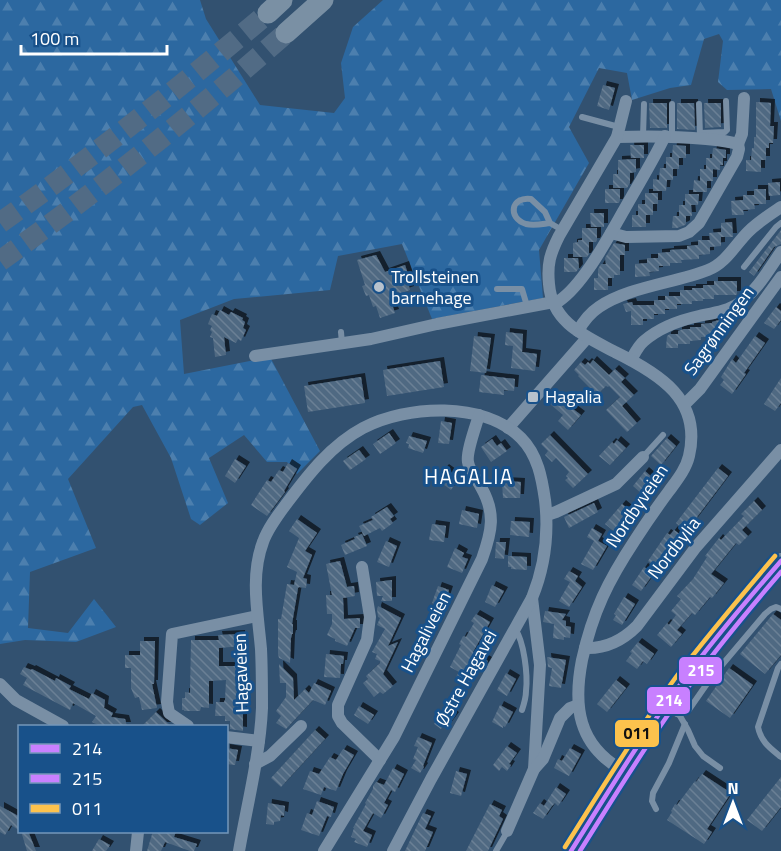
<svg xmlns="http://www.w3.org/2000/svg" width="781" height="851" font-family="'Titillium Web',sans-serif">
  <defs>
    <pattern id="forest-firs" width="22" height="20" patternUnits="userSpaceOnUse" patternTransform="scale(1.5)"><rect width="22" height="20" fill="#2c68a0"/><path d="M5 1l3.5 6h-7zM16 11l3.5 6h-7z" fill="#4c7fae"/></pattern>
    <pattern id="building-back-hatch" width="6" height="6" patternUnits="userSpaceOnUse" patternTransform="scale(1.5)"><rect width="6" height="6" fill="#506982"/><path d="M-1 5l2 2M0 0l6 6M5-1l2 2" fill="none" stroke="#6a8095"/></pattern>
    <filter id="shadow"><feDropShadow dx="4" dy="-4" stdDeviation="0" flood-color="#0009"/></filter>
  </defs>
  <rect width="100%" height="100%" fill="#325170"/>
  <path fill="url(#forest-firs)" d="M 0,0 L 200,0 L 206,19 L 260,105 L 334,113 L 345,98 L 341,63 L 353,27 L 383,0 L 781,0 L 781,121 L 771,89 L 727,90 L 718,82 L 723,41 L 719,34 L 704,39 L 691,85 L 670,88 L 632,100 L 627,73 L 599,68 L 569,127 L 589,163 L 539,250 L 543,298 L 432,319 L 402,244 L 338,256 L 330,290 L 234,299 L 180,320 L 184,374 L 270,357 L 320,451 L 297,474 L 287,462 L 267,462 L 244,435 L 209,458 L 228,503 L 200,525 L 191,519 L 171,458 L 142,405 L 133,407 L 68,479 L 96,548 L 30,572 L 28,628 L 68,633 L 94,599 L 116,627 L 76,642 L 25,640 L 0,644 Z"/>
  <g fill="url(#building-back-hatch)" filter="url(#shadow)">
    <path d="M 603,85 L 615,88 L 609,110 L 597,106 Z"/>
    <path d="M 756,102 L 771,103 L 770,126 L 774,126 L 773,143 L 769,143 L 769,148 L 766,148 L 766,160 L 761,160 L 761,172 L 746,171 L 746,160 L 751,160 L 752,148 L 754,148 L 754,137 L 756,137 Z"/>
    <path d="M 649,103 L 667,103 L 667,128 L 650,128 Z"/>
    <path d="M 677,103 L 694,103 L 695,130 L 677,129 Z"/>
    <path d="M 704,103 L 721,103 L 721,127 L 705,128 Z"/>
    <path d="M 630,145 L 644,145 L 644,158 L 631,158 Z"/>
    <path d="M 673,145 L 686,146 L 686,158 L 679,158 L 679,169 L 673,169 L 673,180 L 667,180 L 666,191 L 653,191 L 653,179 L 659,180 L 660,168 L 666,168 L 666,157 L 672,157 Z"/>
    <path d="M 713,148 L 726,150 L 726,158 L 723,158 L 723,165 L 720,165 L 720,170 L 713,169 L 713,181 L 707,181 L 707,192 L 693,192 L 694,180 L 700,181 L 700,169 L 706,169 L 706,158 L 712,158 Z"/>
    <path d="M 636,159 L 636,172 L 630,173 L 630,183 L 627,188 L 613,188 L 613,174 L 618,174 L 618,160 Z"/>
    <path d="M 780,182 L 780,195 L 769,196 L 768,183 Z"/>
    <path d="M 605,189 L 620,189 L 620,200 L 619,203 L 605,203 Z"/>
    <path d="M 754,189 L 766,189 L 766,204 L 754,204 L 755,209 L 743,210 L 744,215 L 732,215 L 731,201 L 743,200 L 743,195 L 754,195 Z"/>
    <path d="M 645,193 L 658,193 L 658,204 L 653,204 L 653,215 L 646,215 L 646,227 L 632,227 L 632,215 L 638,215 L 638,204 L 645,204 Z"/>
    <path d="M 685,194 L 699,194 L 698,205 L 691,205 L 692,216 L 686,216 L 686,224 L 685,225 L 677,228 L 672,228 L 673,216 L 680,216 L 679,216 L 679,205 L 685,205 Z"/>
    <path d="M 590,213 L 604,213 L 604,227 L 591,227 Z"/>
    <path d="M 732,222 L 733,237 L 721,237 L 721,246 L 710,247 L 710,254 L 699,255 L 699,259 L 681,260 L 682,263 L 670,263 L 670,266 L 659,266 L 659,271 L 649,272 L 650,276 L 635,277 L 635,264 L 647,263 L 647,258 L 658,258 L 658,253 L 670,252 L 670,250 L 687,249 L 687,246 L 698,245 L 698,240 L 710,240 L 709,233 L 721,232 L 721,223 Z"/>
    <path d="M 582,228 L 597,228 L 597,240 L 596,242 L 589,242 L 589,254 L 587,257 L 573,257 L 573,243 L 578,242 L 578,240 L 582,240 Z"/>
    <path d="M 781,230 L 781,244 L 774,247 L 754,276 L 749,272 Z"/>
    <path d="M 614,243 L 625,245 L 625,255 L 620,255 L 620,275 L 614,275 L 614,278 L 608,278 L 608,290 L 594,290 L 594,278 L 598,278 L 598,269 L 601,264 L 606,264 L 605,258 Z"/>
    <path d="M 376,255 L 385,272 L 405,265 L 409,277 L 407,278 L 410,290 L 393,296 L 394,299 L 391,301 L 395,313 L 380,318 L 376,306 L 373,307 L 369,295 L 366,296 L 362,286 L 365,285 L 357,260 Z"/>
    <path d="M 564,258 L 578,258 L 579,268 L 576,272 L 564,272 Z"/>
    <path d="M 714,281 L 737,281 L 737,294 L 736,295 L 714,295 L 714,299 L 703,299 L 703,301 L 692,301 L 692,304 L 677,304 L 677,309 L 665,309 L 665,314 L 654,314 L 654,319 L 643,319 L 643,325 L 631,325 L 631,311 L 626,312 L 623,304 L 632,302 L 633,305 L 654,305 L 654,300 L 665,300 L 665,296 L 680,296 L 680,290 L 692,290 L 692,288 L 703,288 L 703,285 L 714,285 Z"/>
    <path d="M 776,307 L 781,311 L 781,320 L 774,329 L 764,323 Z"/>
    <path d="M 220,310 L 229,315 L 231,312 L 243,318 L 242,320 L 245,322 L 243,328 L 246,330 L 241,341 L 238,339 L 236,343 L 224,337 L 226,355 L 215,357 L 213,338 L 210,337 L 212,332 L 210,330 L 212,326 L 208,324 L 212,314 L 217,316 Z"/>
    <path d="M 719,320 L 724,320 L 724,334 L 712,334 L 712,337 L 701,337 L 701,340 L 690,341 L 690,344 L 678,344 L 678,348 L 666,348 L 667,336 L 670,334 L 678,334 L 678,331 L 684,329 L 690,329 L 690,327 L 701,327 L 701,324 L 712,323 L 712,322 Z"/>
    <path d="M 506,332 L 523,334 L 522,352 L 537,354 L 535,371 L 511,368 L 513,346 L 505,345 Z"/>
    <path d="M 474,336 L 491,338 L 486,373 L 470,371 Z"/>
    <path d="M 755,336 L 765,343 L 744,373 L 746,374 L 732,394 L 720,385 L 724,380 L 721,377 L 732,359 L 736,363 Z"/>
    <path d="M 593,360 L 609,375 L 615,369 L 625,378 L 621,382 L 634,395 L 622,406 L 637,423 L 627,432 L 606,410 L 620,397 L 609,386 L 608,387 L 606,386 L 597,395 L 578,376 L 579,375 L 574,370 L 581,362 L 585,365 L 588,362 L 590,364 Z"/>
    <path d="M 440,361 L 444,387 L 387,396 L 383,370 Z"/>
    <path d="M 481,375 L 515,379 L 514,391 L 504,390 L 504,395 L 479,392 Z"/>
    <path d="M 361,377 L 365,403 L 308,412 L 304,386 Z"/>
    <path d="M 781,378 L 781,403 L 775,411 L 764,404 Z"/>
    <path d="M 556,396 L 581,415 L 568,430 L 558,421 L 563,415 L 550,404 Z"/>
    <path d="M 441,421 L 452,423 L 449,444 L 438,443 Z"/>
    <path d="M 389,433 L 396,443 L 380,454 L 373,444 Z"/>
    <path d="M 550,435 L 588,474 L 573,488 L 565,480 L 568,478 L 566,476 L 569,472 L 556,458 L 552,462 L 545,455 L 548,451 L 541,444 Z"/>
    <path d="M 409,436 L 427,441 L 423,453 L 408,448 L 409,444 L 406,443 Z"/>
    <path d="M 667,438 L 676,446 L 661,465 L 651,456 Z"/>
    <path d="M 492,439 L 497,446 L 501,443 L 507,451 L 491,462 L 481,447 Z"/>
    <path d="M 617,440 L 626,448 L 610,465 L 599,456 L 612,442 L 614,444 Z"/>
    <path d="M 359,450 L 366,459 L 350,470 L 343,461 Z"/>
    <path d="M 235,459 L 246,466 L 235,483 L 225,476 Z"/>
    <path d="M 288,463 L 297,469 L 284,491 L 285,492 L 267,516 L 251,505 L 267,480 L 271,482 L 279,470 L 283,472 Z"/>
    <path d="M 445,468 L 463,481 L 459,487 L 455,484 L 451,490 L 436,479 Z"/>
    <path d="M 718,468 L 728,476 L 694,521 L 691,519 L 683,529 L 676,523 Z"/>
    <path d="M 645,471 L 655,480 L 642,494 L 633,486 Z"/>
    <path d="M 502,481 L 521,482 L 520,498 L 503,498 Z"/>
    <path d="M 754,501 L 762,510 L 742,530 L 748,536 L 739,545 L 736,543 L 711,574 L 724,583 L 712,598 L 710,597 L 695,615 L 692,613 L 677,630 L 682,634 L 671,647 L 657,635 L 667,623 L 669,625 L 676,615 L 671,611 L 681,599 L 677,596 L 693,579 L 707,557 L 705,556 L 719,538 L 721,540 L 744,516 L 741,514 Z"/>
    <path d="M 594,503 L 598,512 L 569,528 L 564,517 Z"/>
    <path d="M 622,504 L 633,513 L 616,533 L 605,524 Z"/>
    <path d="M 387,507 L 394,516 L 390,519 L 393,523 L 382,531 L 380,528 L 364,536 L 359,526 L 373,520 L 371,517 Z"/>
    <path d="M 462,510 L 479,514 L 477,528 L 459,524 Z"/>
    <path d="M 297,519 L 317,533 L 305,551 L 312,555 L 303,578 L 307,579 L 306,588 L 299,587 L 298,588 L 292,624 L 293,624 L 293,634 L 292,634 L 291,638 L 290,663 L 279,658 L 278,654 L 278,619 L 281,619 L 287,584 L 294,585 L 297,572 L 287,567 L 299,538 L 289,531 Z"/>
    <path d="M 511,521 L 530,522 L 529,537 L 510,535 Z"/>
    <path d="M 432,524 L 446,526 L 444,542 L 429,540 Z"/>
    <path d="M 592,528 L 602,534 L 598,541 L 607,546 L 593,570 L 581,564 L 594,541 L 587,537 Z"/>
    <path d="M 674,530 L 681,535 L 657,568 L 648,561 L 667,533 L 670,535 Z"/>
    <path d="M 362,534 L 367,546 L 345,555 L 341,545 L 355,539 L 354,537 Z"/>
    <path d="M 386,541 L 397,546 L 389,567 L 377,562 Z"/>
    <path d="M 496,542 L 506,542 L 504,559 L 495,558 Z"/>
    <path d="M 455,548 L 464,553 L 462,557 L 468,559 L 462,573 L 447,567 Z"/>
    <path d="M 508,556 L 527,557 L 527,570 L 511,569 L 511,567 L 508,567 Z"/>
    <path d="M 340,561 L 347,587 L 354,586 L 355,596 L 343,598 L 344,619 L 360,618 L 360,628 L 355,628 L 347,646 L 335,641 L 335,639 L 327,635 L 332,624 L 332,614 L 327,614 L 326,595 L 332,595 L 326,564 Z"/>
    <path d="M 644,567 L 654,573 L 641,591 L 632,585 Z"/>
    <path d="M 569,571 L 578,576 L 575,581 L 582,587 L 569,607 L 559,601 L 570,582 L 564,579 Z"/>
    <path d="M 392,580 L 392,601 L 381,601 L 383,596 L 377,596 L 376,582 Z"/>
    <path d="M 492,585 L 504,591 L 495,607 L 485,602 Z"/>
    <path d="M 438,586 L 449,590 L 438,624 L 429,621 L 435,604 L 432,603 Z"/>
    <path d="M 624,597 L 635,604 L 622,625 L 613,620 L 616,615 L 614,614 Z"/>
    <path d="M 378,606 L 401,618 L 388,646 L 398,642 L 383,674 L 393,686 L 383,694 L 380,692 L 374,697 L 363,683 L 368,679 L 366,676 L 380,663 L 380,661 L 375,659 L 377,654 L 372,652 L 385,629 L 377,625 L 380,618 L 378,617 L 377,609 Z"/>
    <path d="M 545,611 L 566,614 L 562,620 L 566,621 L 566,626 L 571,627 L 570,638 L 564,637 L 564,640 L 553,638 L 554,624 L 543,622 Z"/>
    <path d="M 476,614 L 490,622 L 473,652 L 488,661 L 482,670 L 478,668 L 469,685 L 456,677 L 459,672 L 450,667 L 461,645 L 459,644 L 463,636 L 466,637 L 474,623 L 471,621 Z"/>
    <path d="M 773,614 L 781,620 L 781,655 L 765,674 L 740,654 Z"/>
    <path d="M 241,634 L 242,646 L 219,648 L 219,666 L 243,666 L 244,680 L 238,680 L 237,702 L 243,703 L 243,731 L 230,729 L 230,721 L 225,721 L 225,716 L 215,716 L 216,702 L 224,702 L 225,700 L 226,680 L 209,681 L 209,708 L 201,707 L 200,711 L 184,711 L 184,710 L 182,710 L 182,698 L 185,698 L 185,692 L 190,693 L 191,640 L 219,640 L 218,635 Z"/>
    <path d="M 140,641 L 155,641 L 154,684 L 152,684 L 157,708 L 142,710 L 139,697 L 135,698 L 131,688 L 131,668 L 125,668 L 125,655 L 140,655 Z"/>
    <path d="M 638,642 L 654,654 L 647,664 L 643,661 L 637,669 L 626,661 L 632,653 L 630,652 Z"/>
    <path d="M 326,654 L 344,656 L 343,664 L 341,664 L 340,678 L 324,677 Z"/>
    <path d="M 547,657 L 566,660 L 561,688 L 549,686 L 552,668 L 548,667 Z"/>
    <path d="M 279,664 L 293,678 L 294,700 L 305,689 L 309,693 L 314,683 L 331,691 L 325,705 L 313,700 L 286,729 L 276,723 L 281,716 L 276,711 L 286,697 L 286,683 L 280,683 Z"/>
    <path d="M 24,667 L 31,670 L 32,669 L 55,681 L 56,678 L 71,686 L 69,689 L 89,699 L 92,693 L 105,700 L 104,708 L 113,713 L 111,717 L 125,719 L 127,726 L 100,726 L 92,722 L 96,716 L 73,703 L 70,710 L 23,685 L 27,678 L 20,674 Z"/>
    <path d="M 729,668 L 753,685 L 730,718 L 706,701 Z"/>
    <path d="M 506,673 L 516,679 L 507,696 L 497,690 Z"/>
    <path d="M 616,680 L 626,688 L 607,712 L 597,704 Z"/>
    <path d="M 500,705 L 513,712 L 505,727 L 503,726 L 503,728 L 492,722 Z"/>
    <path d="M 359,706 L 374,715 L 368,724 L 354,715 Z"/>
    <path d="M 444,709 L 455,716 L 446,728 L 443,726 L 441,729 L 434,724 Z"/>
    <path d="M 156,712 L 171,726 L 142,726 Z"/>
    <path d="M 315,730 L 325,739 L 281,787 L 271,778 Z"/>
    <path d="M 418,737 L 432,743 L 423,766 L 424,767 L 420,773 L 411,768 L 416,760 L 413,759 L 418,747 L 414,746 Z"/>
    <path d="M 507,746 L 517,753 L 509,764 L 511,765 L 507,771 L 502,767 L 499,771 L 493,765 Z"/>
    <path d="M 226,748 L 238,750 L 235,765 L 226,764 Z"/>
    <path d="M 570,748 L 581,754 L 569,776 L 554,768 L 558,759 L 562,761 Z"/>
    <path d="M 343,749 L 354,755 L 343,774 L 336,791 L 324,787 L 321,795 L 303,789 L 310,771 L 319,774 L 330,757 L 336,760 Z"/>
    <path d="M 393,768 L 404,774 L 395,792 L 391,790 L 384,803 L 388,805 L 381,818 L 373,813 L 363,831 L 372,835 L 367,847 L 354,842 L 356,839 L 351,837 L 354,828 L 353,828 L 366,804 L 365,803 L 373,789 L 373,786 L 376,782 L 384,785 Z"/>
    <path d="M 456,771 L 467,774 L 461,796 L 450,793 Z"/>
    <path d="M 702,774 L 731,793 L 707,829 L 712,832 L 704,844 L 667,820 L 672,812 L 671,811 L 675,804 L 677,805 L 695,781 L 696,782 Z"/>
    <path d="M 781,777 L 781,807 L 762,831 L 747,820 Z"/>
    <path d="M 556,787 L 566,794 L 558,806 L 555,803 L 552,806 L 543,819 L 533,813 L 540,803 L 544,806 Z"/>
    <path d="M 317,801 L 334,807 L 331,817 L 327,816 L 319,836 L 301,830 L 307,813 L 312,815 Z"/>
    <path d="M 268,803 L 285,806 L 284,816 L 281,815 L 280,821 L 274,822 L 274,825 L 266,824 Z"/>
    <path d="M 490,804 L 502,810 L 499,816 L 503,819 L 488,851 L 466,851 Z"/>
    <path d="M 0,806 L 20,817 L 20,831 L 11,825 L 5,835 L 0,832 Z"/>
    <path d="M 423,813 L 431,816 L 425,829 L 433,832 L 425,851 L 405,851 Z"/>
    <path d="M 21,831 L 28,831 L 36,851 L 27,851 Z"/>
    <path d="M 153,831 L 176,831 L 174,837 L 197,844 L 194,851 L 190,851 L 165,842 L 161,851 L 147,851 Z"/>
    <path d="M 99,839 L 110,845 L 106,851 L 92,851 Z"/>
  </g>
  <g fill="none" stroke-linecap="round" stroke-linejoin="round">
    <g stroke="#516b85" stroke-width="21" stroke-dasharray="21 10" stroke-linecap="butt">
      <path d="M 0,223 C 93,157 181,86 268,13"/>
      <path d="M 0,261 C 99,190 194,114 286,33"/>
    </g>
    <g stroke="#798fa5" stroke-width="6">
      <path d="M 699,104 L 700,136"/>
      <path d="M 582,117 L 619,127"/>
      <path d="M 700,133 L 725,132 L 727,130 L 726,101"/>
      <path d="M 643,136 L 644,104"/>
      <path d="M 672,136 L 672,104"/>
      <path d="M 550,223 C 542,224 534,226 526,224 C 507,218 511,196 531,199 L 545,212 L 550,223 L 562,230"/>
      <path d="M 744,267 L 776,227 L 781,223"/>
      <path d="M 497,289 L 522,289 L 527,306"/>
      <path d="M 341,332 L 342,343"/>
      <path d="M 643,457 L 663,435"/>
      <path d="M 515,629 C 524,641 528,675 526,691 C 526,697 524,704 522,710"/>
      <path d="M 781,664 L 778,668 L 758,727 C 761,742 770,748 781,757"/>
      <path d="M 667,705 L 680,716 L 688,730 L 695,746 L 703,756 L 720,768"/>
      <path d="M 677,714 L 684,713 L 688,711 L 711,678 L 765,614 L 771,609 L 776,607 L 781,609"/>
      <path d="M 656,809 L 652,801 L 653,793 L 669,763 L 685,724"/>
      <path d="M 496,851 L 507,832"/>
    </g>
    <g stroke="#798fa5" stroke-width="12">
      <path d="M 738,144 L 742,134 L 744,98"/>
      <path d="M 611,233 L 626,237 L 679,236 L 689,232 L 699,223 L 737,157 L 739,149 L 738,144 C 728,141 717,140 706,139 C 676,136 647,136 617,137"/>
      <path d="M 578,331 C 583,322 590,313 599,307 C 628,287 675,283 708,270 C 726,263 735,245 748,232 C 758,222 769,215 781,207"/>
      <path d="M 255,356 L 371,339 L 437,324 L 559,301 C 584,284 609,236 624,210 C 638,185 653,161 665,136"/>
      <path d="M 631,360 C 635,353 638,346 644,341 C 659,328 681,320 699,316 C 713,313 728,311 739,303 C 757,291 769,269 781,252"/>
      <path d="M 684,405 L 700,389 L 781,277"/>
      <path d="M 508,428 L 587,338"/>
      <path d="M 547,515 L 556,512 L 616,484 L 643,457"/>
      <path d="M 362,567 L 370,617 L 367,640 L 338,705 L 338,716 L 342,723 L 380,760"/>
      <path d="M 532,598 L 540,665 L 534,769"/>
      <path d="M 585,648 C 606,649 622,641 637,626 L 696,547 L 781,450"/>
      <path d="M 0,684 L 16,700 L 63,726"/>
      <path d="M 188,726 L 169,713 L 167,702 L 172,634 L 257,616"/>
      <path d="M 226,737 L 259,741"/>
      <path d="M 255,764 L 270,756 L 301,726"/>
      <path d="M 622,770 C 578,745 573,706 582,660 C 593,611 608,581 635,540 C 646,523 657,507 669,491 C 677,480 686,469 689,456 C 702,400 660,374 615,352 C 585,336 552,323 549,284 C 547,264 550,254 559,236 L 617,137 L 626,101"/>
      <path d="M 507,831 L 534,769 L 543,759 L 560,718 L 570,708 L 578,705"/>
      <path d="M 136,851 L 138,832"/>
      <path d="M 239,851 C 247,805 260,755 262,708 C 262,689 262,669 261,649 C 258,614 250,576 263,542 C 268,528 278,515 287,503 C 308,475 331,445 363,428 C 407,405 484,401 521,438 C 538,455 542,479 545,500 C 549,534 545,566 532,598 L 431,779 L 393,851"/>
      <path d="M 324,851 L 394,737 L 482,559 C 492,531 496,513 481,487 C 477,479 469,470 468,462 C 466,452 476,426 479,415"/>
    </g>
    <path stroke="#758ba1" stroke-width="16" d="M 571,851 C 607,794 642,736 682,682 C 714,640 747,600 781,561"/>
    <g stroke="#7a90a4" stroke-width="21">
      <path d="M 268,13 L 282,0"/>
      <path d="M 286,33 L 323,0"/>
    </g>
    <g stroke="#18518a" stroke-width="9">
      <path id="bus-1" d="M 571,851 C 607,794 642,736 682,682 C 713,640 747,600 781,561"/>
    </g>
    <g stroke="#18518a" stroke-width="9">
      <path id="bus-2" d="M 580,851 C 611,802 641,752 675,705 C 708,659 744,615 781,572"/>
    </g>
    <g stroke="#18518a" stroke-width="9">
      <path id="bus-3" d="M 565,847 C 601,790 636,732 676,677 C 707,636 741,596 775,556"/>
    </g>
    <use href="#bus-1" stroke="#c880ff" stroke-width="4.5"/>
    <use href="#bus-2" stroke="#c880ff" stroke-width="4.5"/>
    <use href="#bus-3" stroke="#fcc24d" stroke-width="4.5"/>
  </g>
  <g fill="#b7c2cd" stroke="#18518a" stroke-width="2">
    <circle cx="379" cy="287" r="6"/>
    <rect x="527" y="391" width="12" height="12" rx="3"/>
  </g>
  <g text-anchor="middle" stroke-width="6" stroke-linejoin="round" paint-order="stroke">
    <g font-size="18" fill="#fff" stroke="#18518a" text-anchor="start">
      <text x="391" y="283">Trollsteinen<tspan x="391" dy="21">barnehage</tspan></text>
      <text x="545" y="403">Hagalia</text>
    </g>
    <g font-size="18" fill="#fff" stroke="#18518a">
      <text transform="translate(719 331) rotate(-54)" y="6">Sagrønningen</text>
      <text transform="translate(637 506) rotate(-56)" y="6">Nordbyveien</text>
      <text transform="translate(674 548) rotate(-52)" y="6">Nordbylia</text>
      <text transform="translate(426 632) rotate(-63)" y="6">Hagaliveien</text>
      <text transform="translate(241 673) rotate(-92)" y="6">Hagaveien</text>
      <text transform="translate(466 678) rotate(-61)" y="6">Østre Hagavei</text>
    </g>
    <g font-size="21" letter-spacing="1.5" fill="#fff" stroke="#18518a">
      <text x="469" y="484">HAGALIA</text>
    </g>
  </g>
  <g stroke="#18518a" stroke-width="2">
    <rect x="678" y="656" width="45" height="29" rx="6" fill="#c880ff"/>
    <rect x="646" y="686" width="45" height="29" rx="6" fill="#c880ff"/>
    <rect x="614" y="719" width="46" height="29" rx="6" fill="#fcc24d"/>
  </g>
  <g font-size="16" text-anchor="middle" font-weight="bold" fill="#fff">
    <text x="701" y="676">215</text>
    <text x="669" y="706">214</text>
  </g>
  <g font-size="16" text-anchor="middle" font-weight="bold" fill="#111">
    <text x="637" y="739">011</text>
  </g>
  <rect x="18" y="725" width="210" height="108" fill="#18518a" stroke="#7497b9" stroke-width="1.5"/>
  <rect x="30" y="744" width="30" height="9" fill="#c880ff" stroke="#7497b9" stroke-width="1.5"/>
  <text x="72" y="755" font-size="18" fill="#ffffff">214</text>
  <rect x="30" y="774" width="30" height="9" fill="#c880ff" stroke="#7497b9" stroke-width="1.5"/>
  <text x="72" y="785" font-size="18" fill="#ffffff">215</text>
  <rect x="30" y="804" width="30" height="9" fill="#fcc24d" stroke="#7497b9" stroke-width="1.5"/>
  <text x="72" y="815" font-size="18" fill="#ffffff">011</text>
  <g transform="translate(733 803)" stroke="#18518a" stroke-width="4.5" paint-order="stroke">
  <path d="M0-4.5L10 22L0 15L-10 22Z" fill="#ffffff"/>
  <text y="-9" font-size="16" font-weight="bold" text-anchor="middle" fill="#ffffff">N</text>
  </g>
  <path d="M21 45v9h146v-9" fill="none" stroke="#ffffff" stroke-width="3"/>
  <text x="30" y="45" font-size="18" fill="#ffffff" stroke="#18518a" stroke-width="4.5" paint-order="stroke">100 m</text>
</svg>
